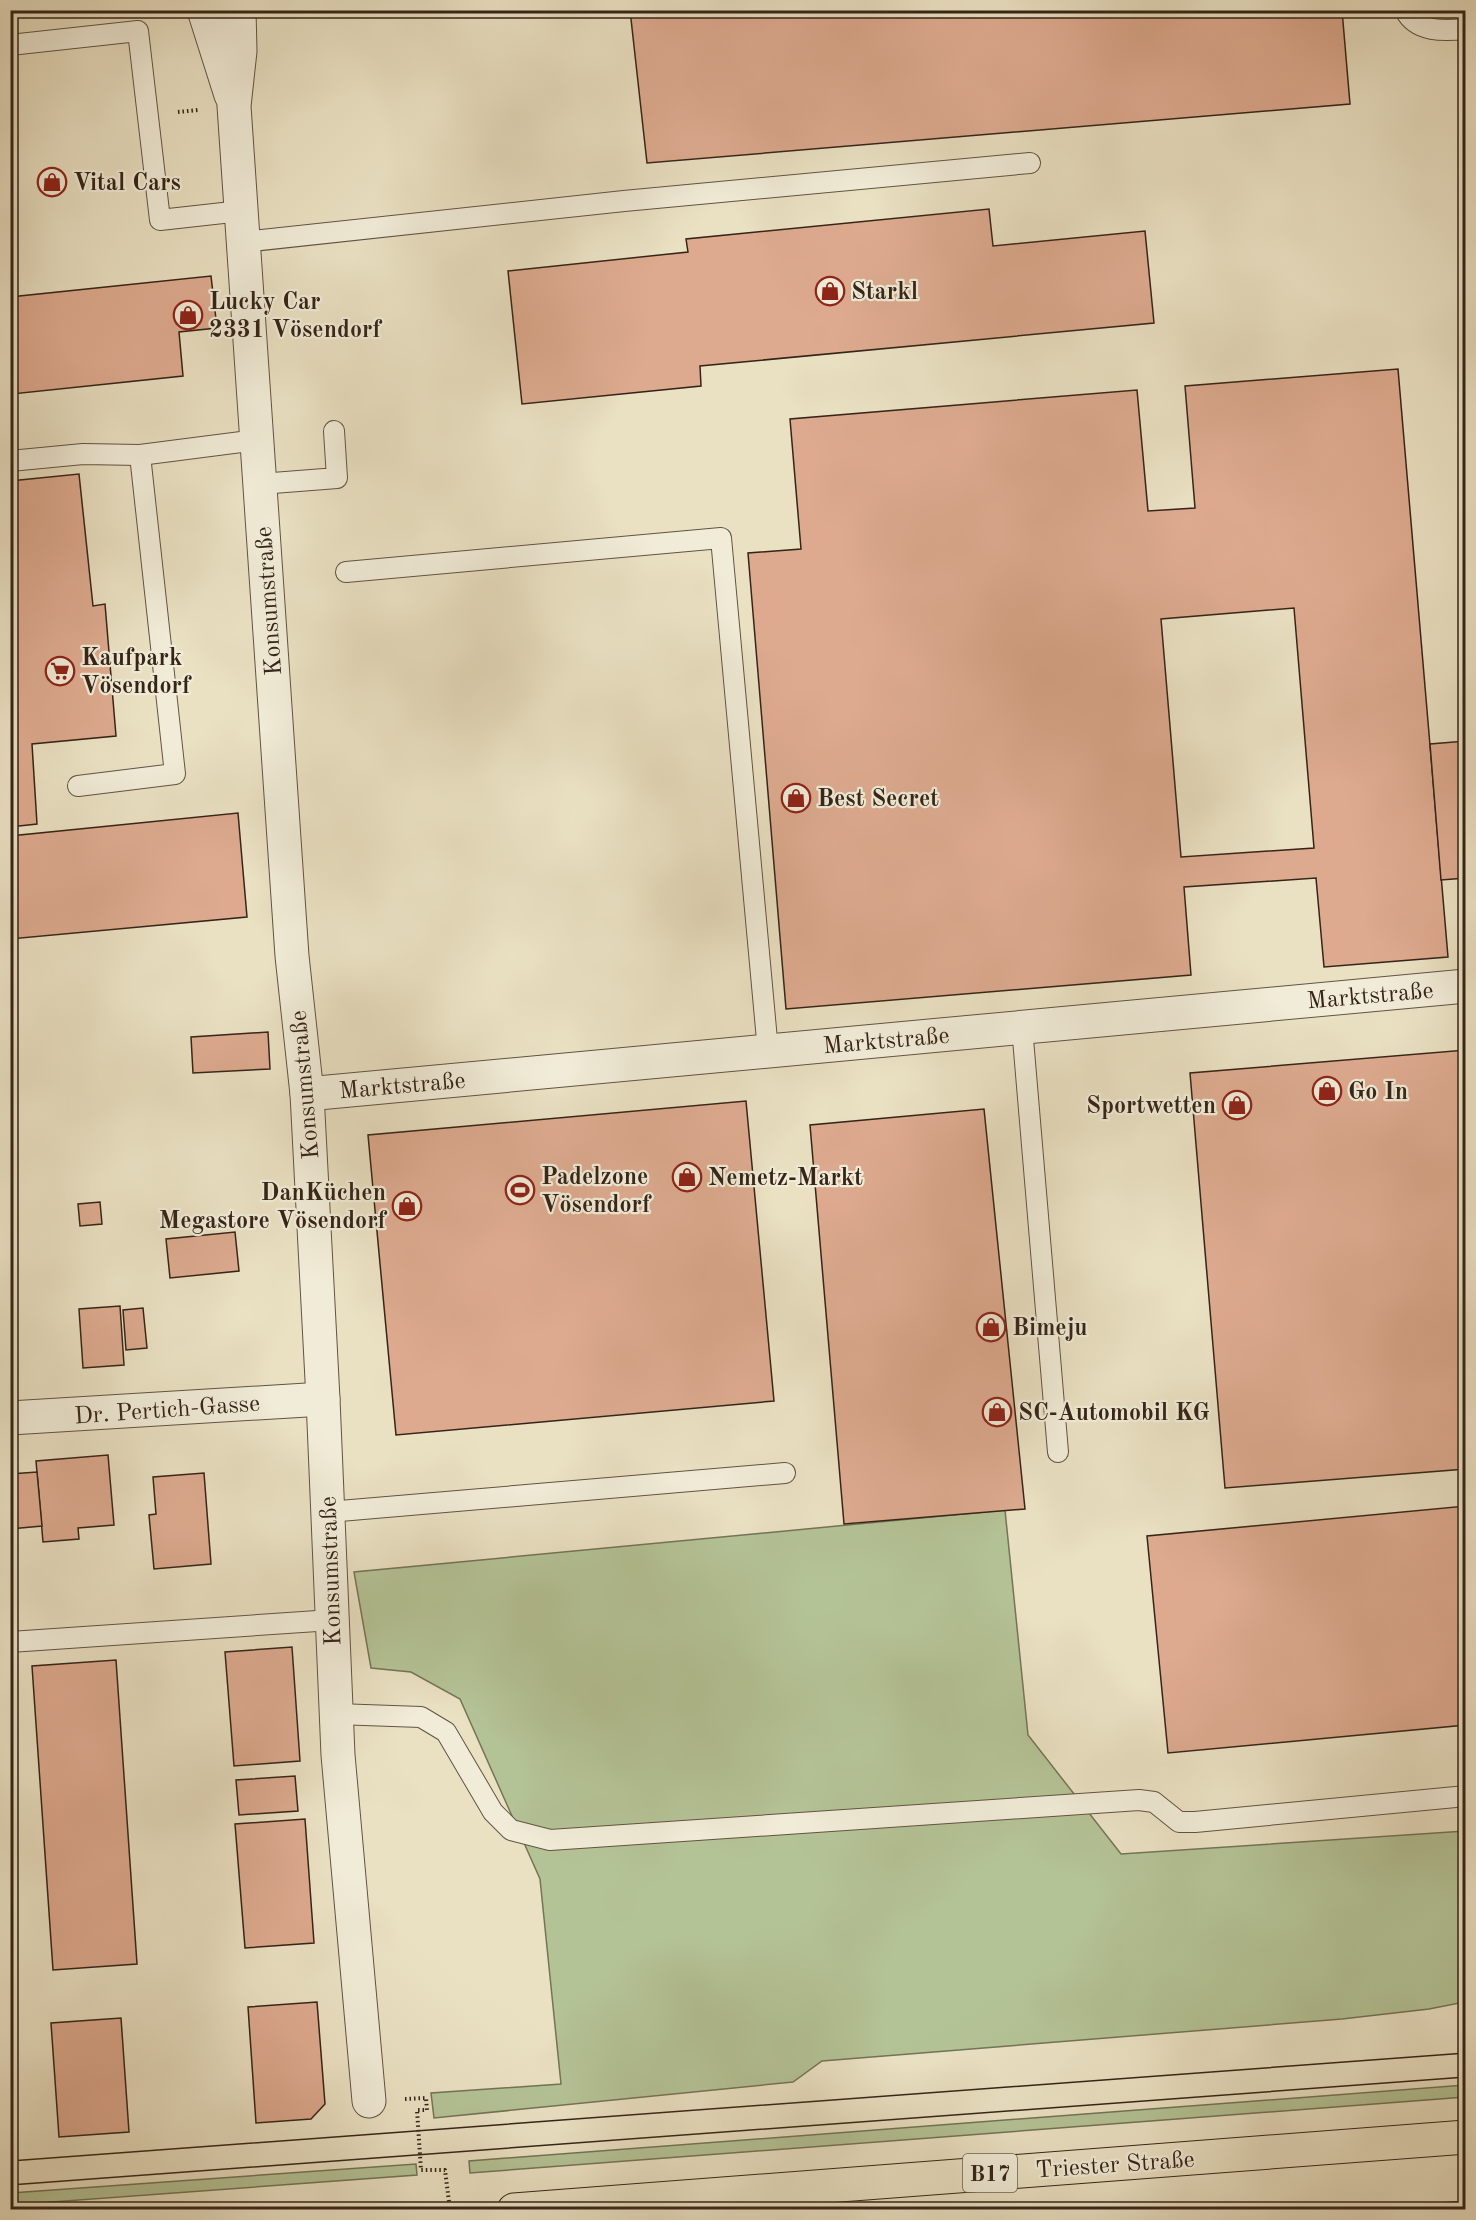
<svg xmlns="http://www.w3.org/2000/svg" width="1476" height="2220" font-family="'Old Standard TT',serif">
  <rect width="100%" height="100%" fill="#eae1c3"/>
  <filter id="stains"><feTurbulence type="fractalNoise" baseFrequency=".00333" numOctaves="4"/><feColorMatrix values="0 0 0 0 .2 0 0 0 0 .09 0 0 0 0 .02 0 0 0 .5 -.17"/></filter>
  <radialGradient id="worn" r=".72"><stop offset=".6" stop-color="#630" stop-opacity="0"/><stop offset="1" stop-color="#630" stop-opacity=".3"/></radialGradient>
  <g fill="#b4c396" stroke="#747457" stroke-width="1.5">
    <path d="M 1005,1510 L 1028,1735 L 1121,1854 L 1465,1831 L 1465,2002 L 1429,2009 L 1342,2019 L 822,2061 L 793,2082 L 434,2118 L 431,2093 L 561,2084 L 540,1879 L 460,1699 L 411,1672 L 371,1668 L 354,1572 Z"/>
    <path d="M 1465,2085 L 1465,2097 C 1134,2123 802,2147 470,2173 L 469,2161 Z"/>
    <path d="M 416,2164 L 417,2175 L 11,2205 L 11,2193 Z"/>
  </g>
  <g fill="#ddaa8f" stroke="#352418" stroke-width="1.5" fill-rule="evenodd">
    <path d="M 630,10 L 1342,10 L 1350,104 L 647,163 Z"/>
    <path d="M 989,209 L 993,246 L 1145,231 L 1154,323 L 700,366 L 701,386 L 522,404 L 508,271 L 688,252 L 686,239 Z"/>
    <path d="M 211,276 L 217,328 L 179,332 L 183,376 L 12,394 L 10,297 Z"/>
    <path d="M 1398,369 L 1448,957 L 1324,967 L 1316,878 L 1184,887 L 1191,975 L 786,1009 L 748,553 L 801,549 L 790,419 L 1137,390 L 1148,511 L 1195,508 L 1185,386 ZM 1294,608 L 1314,848 L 1181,857 L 1161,619 Z"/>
    <path d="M 79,474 L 93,606 L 105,604 L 116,736 L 32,744 L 37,824 L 10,827 L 10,481 Z"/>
    <path d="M 1466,741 L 1466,878 L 1441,880 L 1430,744 Z"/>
    <path d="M 238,813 L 247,917 L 10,939 L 10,836 Z"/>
    <path d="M 268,1032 L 270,1069 L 193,1073 L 191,1037 Z"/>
    <path d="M 1466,1050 L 1466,1469 L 1225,1488 L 1190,1073 Z"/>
    <path d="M 746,1101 L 774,1401 L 396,1435 L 368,1135 Z"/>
    <path d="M 984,1109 L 1025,1509 L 844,1524 L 810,1125 Z"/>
    <path d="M 100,1202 L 102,1224 L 80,1226 L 78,1204 Z"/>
    <path d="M 235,1232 L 239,1271 L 170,1278 L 166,1239 Z"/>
    <path d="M 120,1306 L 124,1365 L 83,1368 L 79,1309 Z"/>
    <path d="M 143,1308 L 147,1348 L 126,1350 L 123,1310 Z"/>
    <path d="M 108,1455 L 114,1525 L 78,1528 L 79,1539 L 43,1542 L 36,1461 Z"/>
    <path d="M 37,1472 L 42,1526 L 10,1529 L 10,1474 Z"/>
    <path d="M 204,1473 L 211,1564 L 154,1569 L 149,1515 L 156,1514 L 153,1477 Z"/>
    <path d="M 1466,1506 L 1466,1725 L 1168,1753 L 1147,1536 Z"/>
    <path d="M 292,1647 L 300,1761 L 234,1766 L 225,1652 Z"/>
    <path d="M 116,1660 L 137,1964 L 53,1970 L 32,1666 Z"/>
    <path d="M 295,1776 L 298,1811 L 239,1815 L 236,1780 Z"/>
    <path d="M 305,1819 L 314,1943 L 245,1948 L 235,1824 Z"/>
    <path d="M 317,2002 L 325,2104 L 311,2119 L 256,2123 L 248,2007 Z"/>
    <path d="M 121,2018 L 129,2132 L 59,2137 L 51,2023 Z"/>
    <path d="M 1466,2201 L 1466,2210 L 1402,2210 L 1401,2206 Z"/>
    <path d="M 1399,2206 L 1401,2206 L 1402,2210 L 1354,2210 Z"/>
  </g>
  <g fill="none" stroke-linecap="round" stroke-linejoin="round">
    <g stroke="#625343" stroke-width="22">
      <g id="lane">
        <path d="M 1405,10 C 1416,33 1445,31 1466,29"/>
        <path d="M 10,45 L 138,31 L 160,220 L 241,211"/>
        <path d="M 243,242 L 624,201 L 1030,163"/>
        <path d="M 10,461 L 83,454 L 140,455 L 257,440"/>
        <path d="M 260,484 L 337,478 L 334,431"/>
        <path d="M 346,572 L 721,538 L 768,1051"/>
        <path d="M 78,786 L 175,774 L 140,455"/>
        <path d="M 1022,1027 L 1058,1452"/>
        <path d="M 328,1512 L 785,1473"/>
        <path d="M 10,1642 L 332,1620"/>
        <path d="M 336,1714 L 421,1717 L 446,1732 L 493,1812 L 511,1830 L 550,1840 L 1139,1800 L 1154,1802 L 1179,1822 L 1195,1822 L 1466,1796"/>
      </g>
    </g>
    <g stroke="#625343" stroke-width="35">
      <g id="street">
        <path d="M 204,10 L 231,95"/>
        <path d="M 239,10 L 240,51 L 234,106 L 292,956 L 307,1094 L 323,1399 L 338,1755 L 369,2101"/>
        <path d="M 307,1094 L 1466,986"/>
        <path d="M 10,1418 L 323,1399"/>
      </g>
    </g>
    <g stroke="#352418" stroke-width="35">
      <path id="primary" d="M 514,2210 L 1466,2137"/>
    </g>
    <g stroke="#352418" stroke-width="4" stroke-dasharray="1.5 3" stroke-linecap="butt">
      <path d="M 178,112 L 198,110"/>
      <path d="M 405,2099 L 426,2098 L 427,2110 L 417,2110 L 421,2170 L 445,2170 L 450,2210"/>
    </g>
    <use href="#lane" stroke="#f1ecd8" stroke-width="20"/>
    <use href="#street" stroke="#f1ecd8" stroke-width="33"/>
    <use href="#primary" stroke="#eae1c3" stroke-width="33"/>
    <g stroke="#352418" stroke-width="1.5">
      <path d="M 10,2161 L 1466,2053"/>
      <path d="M 10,2185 L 1466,2077"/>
    </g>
  </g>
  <defs>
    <g id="shop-ring" transform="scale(1.5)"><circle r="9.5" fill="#f1ecd8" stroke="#8f2418" stroke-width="1.5"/><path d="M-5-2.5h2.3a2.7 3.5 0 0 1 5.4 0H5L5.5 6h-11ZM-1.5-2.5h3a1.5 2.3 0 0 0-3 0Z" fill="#8f2418"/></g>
    <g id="supermarket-ring" transform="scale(1.5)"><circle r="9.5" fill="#f1ecd8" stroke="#8f2418" stroke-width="1.5"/><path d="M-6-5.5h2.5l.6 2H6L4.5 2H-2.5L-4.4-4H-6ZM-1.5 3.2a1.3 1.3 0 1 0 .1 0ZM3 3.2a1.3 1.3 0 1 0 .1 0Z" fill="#8f2418"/></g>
    <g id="stadium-ring" transform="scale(1.5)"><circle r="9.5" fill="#f1ecd8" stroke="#8f2418" stroke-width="1.5"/><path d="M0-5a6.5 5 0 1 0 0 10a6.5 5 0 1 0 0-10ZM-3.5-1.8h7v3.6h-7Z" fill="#8f2418"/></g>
  </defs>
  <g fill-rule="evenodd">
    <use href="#shop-ring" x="52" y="182"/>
    <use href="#shop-ring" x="830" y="291"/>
    <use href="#shop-ring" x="188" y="315"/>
    <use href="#supermarket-ring" x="60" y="671"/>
    <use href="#shop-ring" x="796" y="798"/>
    <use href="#shop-ring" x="1327" y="1091"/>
    <use href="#shop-ring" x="1237" y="1105"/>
    <use href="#shop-ring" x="687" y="1177"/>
    <use href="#stadium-ring" x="520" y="1190"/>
    <use href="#shop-ring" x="407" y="1206"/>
    <use href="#shop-ring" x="991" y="1327"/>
    <use href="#shop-ring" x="997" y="1412"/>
  </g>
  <g text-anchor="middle" stroke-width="4.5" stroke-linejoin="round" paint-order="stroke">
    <rect fill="#f1ecd8" stroke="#6d6052" stroke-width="1.5" x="963" y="2154" width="54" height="38" rx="4.5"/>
    <g font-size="22" font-weight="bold" fill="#352418">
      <text x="990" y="2181">B17</text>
    </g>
    <g font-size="24" font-weight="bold" fill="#352418" stroke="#f1ecd8" text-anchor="start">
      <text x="73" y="190">Vital Cars</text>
      <text x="851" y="299">Starkl</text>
      <text x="209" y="309">Lucky Car<tspan x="209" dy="28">2331 Vösendorf</tspan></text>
      <text x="81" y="665">Kaufpark<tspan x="81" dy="28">Vösendorf</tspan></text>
      <text x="817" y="806">Best Secret</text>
      <text x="1348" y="1099">Go In</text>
      <text x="1216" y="1113" text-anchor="end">Sportwetten</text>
      <text x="541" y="1184">Padelzone<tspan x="541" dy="28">Vösendorf</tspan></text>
      <text x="708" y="1185">Nemetz-Markt</text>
      <text x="386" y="1200" text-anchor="end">DanKüchen<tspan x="386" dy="28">Megastore Vösendorf</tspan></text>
      <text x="1012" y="1335">Bimeju</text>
      <text x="1018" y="1420">SC-Automobil KG</text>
    </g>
    <g font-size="24" fill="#352418" stroke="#f1ecd8">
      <text transform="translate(268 601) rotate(-94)" y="8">Konsumstraße</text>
      <text transform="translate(1370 995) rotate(-5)" y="8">Marktstraße</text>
      <text transform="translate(886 1040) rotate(-5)" y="8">Marktstraße</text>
      <text transform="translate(304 1085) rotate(-95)" y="8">Konsumstraße</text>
      <text transform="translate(402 1085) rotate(-5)" y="8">Marktstraße</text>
      <text transform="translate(167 1409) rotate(-4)" y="8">Dr. Pertich-Gasse</text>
      <text transform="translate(330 1571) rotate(-92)" y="8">Konsumstraße</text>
      <text transform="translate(1115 2164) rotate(-4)" y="8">Triester Straße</text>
    </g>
  </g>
  <rect width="1476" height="2220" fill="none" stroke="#eae1c3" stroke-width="36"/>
  <rect x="12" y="12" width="1452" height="2196" fill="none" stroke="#352418" stroke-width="3"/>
  <rect x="18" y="18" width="1440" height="2184" fill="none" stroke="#352418" stroke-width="1.5"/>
  <rect width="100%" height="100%" filter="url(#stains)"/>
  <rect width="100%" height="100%" fill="url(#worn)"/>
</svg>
